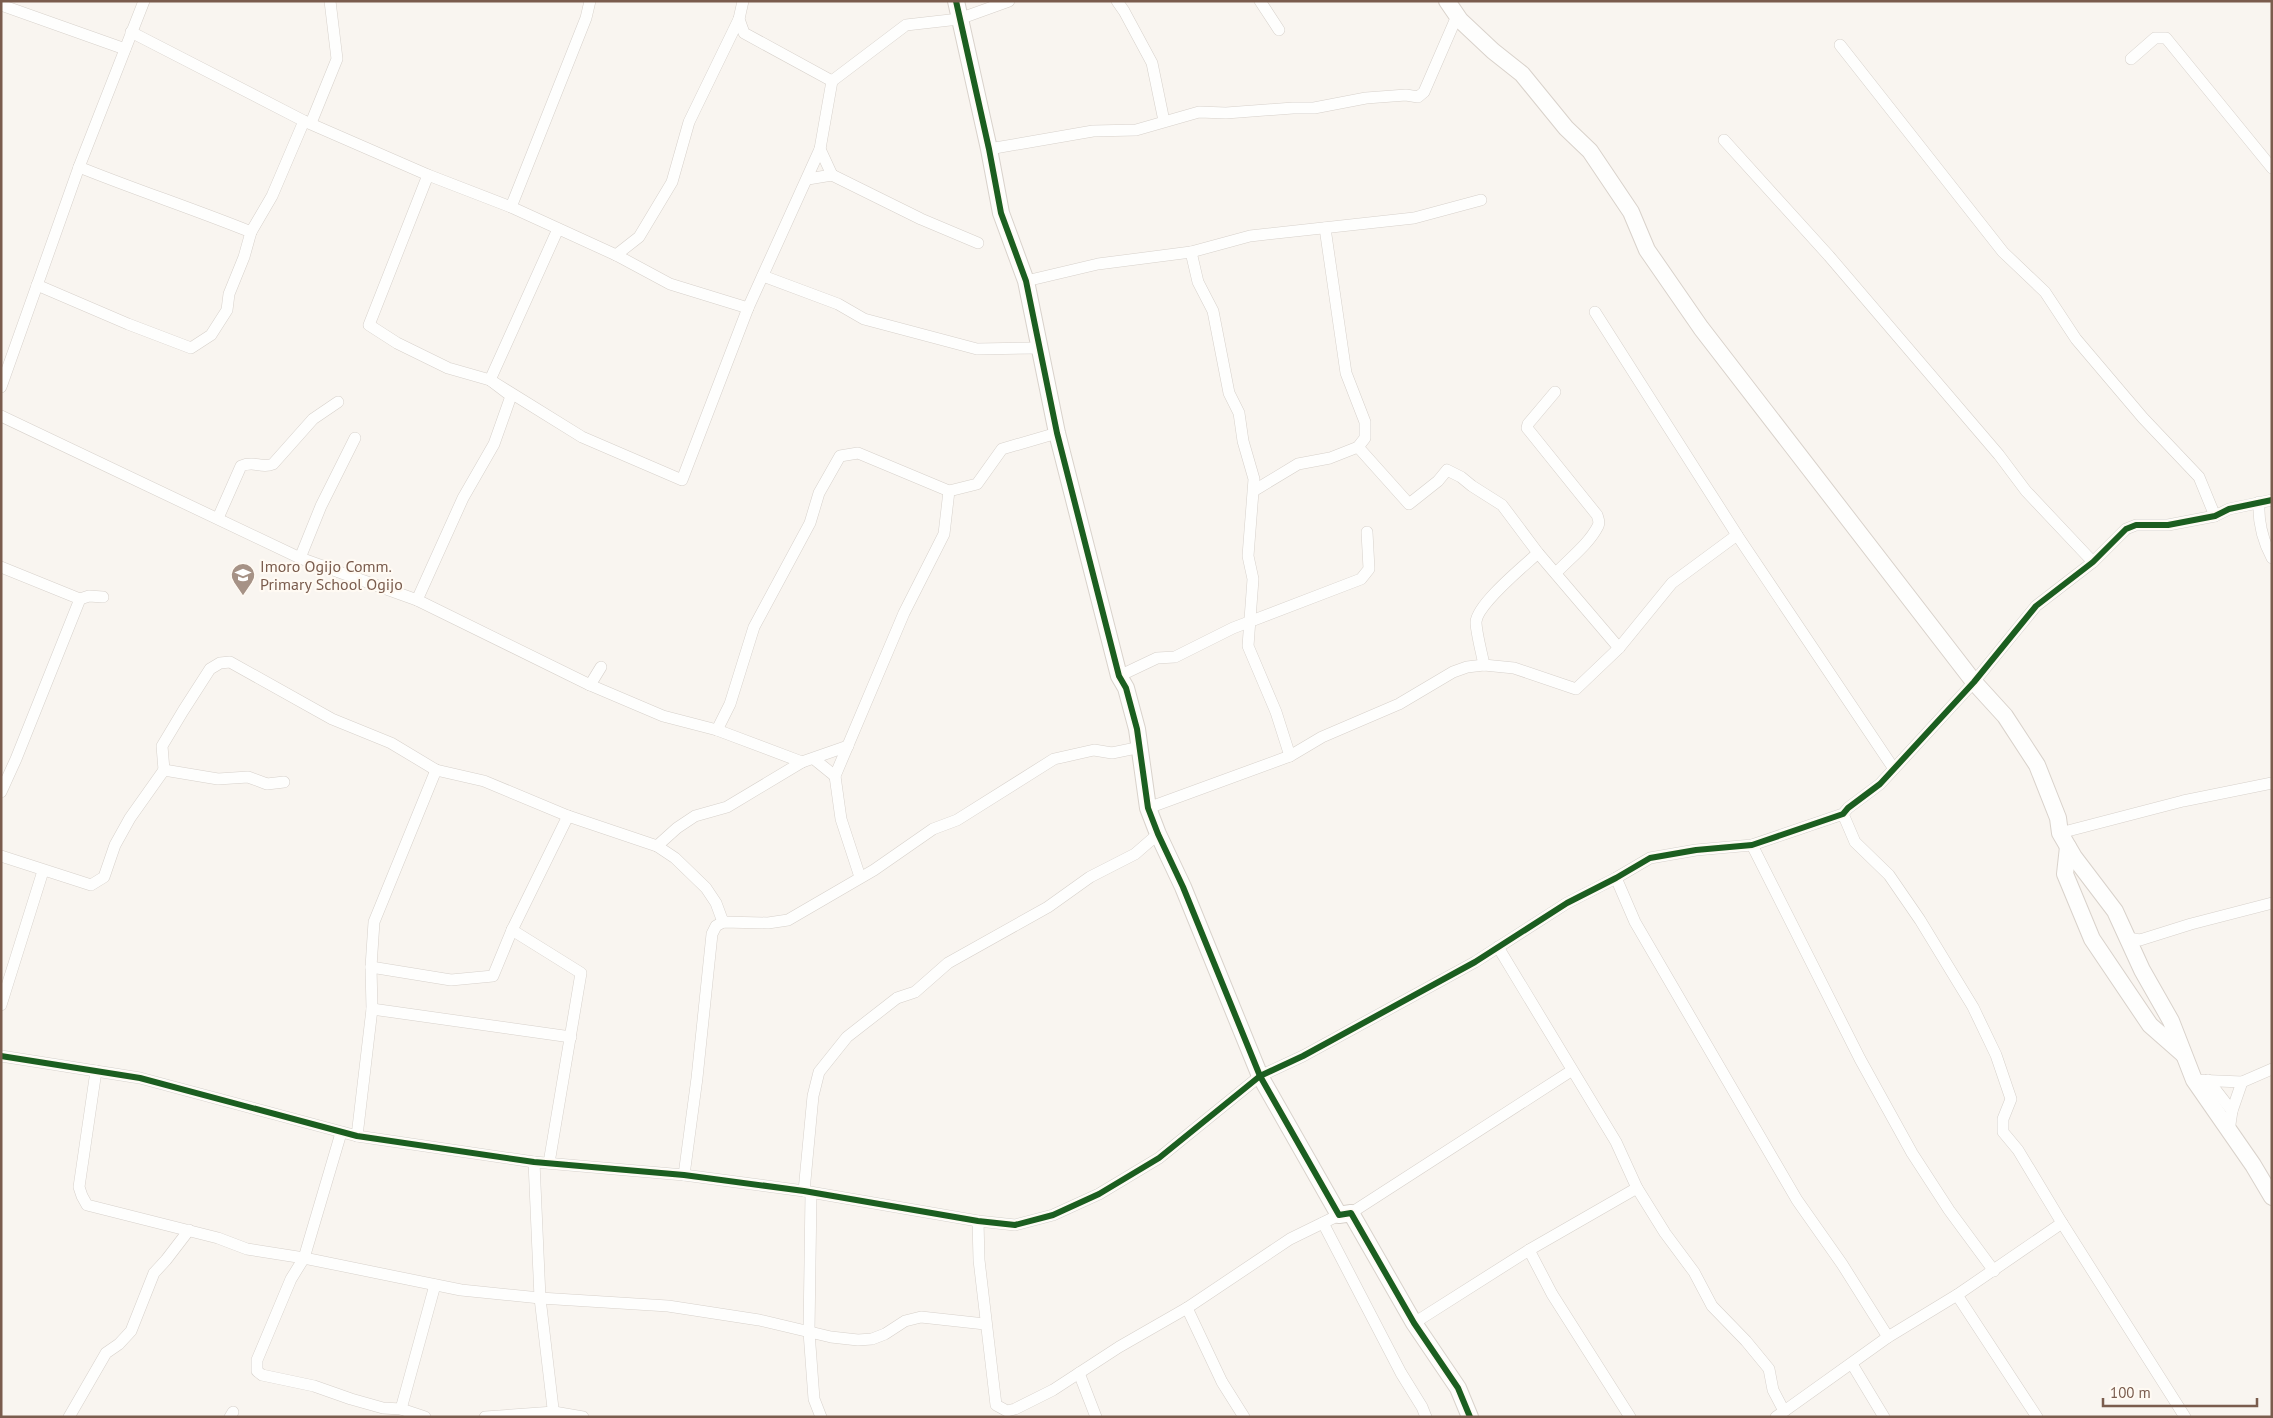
<svg xmlns="http://www.w3.org/2000/svg" width="2273" height="1418" font-family="'PT Sans',sans-serif">
  <rect width="100%" height="100%" fill="#f9f5f0"/>
  <g fill="none" stroke-linecap="round" stroke-linejoin="round">
    <g stroke="#d7d1cb" stroke-width="12">
      <g id="street">
        <path d="M 743,1 L 739,19 L 744,33 L 832,81"/>
        <path d="M 1117,1 L 1124,11 L 1152,63 L 1164,121"/>
        <path d="M 1260,1 L 1279,30"/>
        <path d="M 1,5 L 125,49"/>
        <path d="M 131,32 L 304,121 L 428,175 L 511,207 L 616,255 L 639,237 L 672,182 L 689,122 L 739,19"/>
        <path d="M 1840,45 L 2003,252 L 2045,292 L 2076,339 L 2143,418 L 2199,477 L 2215,516"/>
        <path d="M 2131,59 L 2155,38 L 2166,38 L 2272,168"/>
        <path d="M 311,123 L 337,59 L 330,1"/>
        <path d="M 1724,140 L 1829,256 L 1999,455 L 2026,491 L 2093,562"/>
        <path d="M 820,149 L 832,175"/>
        <path d="M 989,149 L 1093,131 L 1136,130 L 1199,112 L 1226,113 L 1293,108 L 1314,108 L 1366,98 L 1406,95 L 1418,97 L 1424,92 L 1457,16"/>
        <path d="M 79,167 C 136,190 194,209 251,232 L 272,196 L 304,121"/>
        <path d="M 808,179 L 832,175 L 921,219 L 978,243"/>
        <path d="M 511,207 L 586,18 L 590,1"/>
        <path d="M 558,229 L 490,380 L 582,437 L 682,480 L 748,308"/>
        <path d="M 1191,252 L 1198,282 L 1213,311 L 1229,393 L 1239,413 L 1243,441 L 1254,479 L 1248,556 L 1253,579 L 1248,646 L 1276,712 L 1290,756"/>
        <path d="M 616,255 L 670,284 L 748,308 L 820,149 L 832,81 L 906,25 L 959,19 L 1009,1"/>
        <path d="M 763,276 L 838,304 L 864,319 L 977,349 L 1039,348"/>
        <path d="M 1026,281 L 1098,264 L 1191,252 L 1250,236 L 1414,218 L 1481,200"/>
        <path d="M 37,285 L 128,324 L 191,348 L 211,335 L 227,310 L 229,294 L 244,257 L 251,232"/>
        <path d="M 1595,312 L 1737,535 L 1894,769"/>
        <path d="M 1,387 L 79,167 L 144,1"/>
        <path d="M 1555,392 L 1528,424 L 1527,428 L 1597,515 C 1598,518 1600,522 1598,526 C 1589,544 1569,559 1556,573"/>
        <path d="M 1,416 L 300,558 L 417,600 L 590,685 L 663,716 L 717,730 L 802,762 L 848,746"/>
        <path d="M 1358,447 L 1409,504 L 1438,481 L 1447,470 L 1461,477 L 1472,486 L 1502,505 L 1538,553 L 1619,648"/>
        <path d="M 1255,490 L 1298,464 L 1330,458 L 1358,447 L 1365,438 L 1365,422 L 1346,373 L 1325,228"/>
        <path d="M 2259,502 C 2258,521 2263,541 2272,558"/>
        <path d="M 218,518 L 241,466 C 255,460 261,469 273,464 L 313,419 L 338,402"/>
        <path d="M 300,558 L 321,506 L 355,438"/>
        <path d="M 1,567 L 80,599 L 89,596 L 103,597"/>
        <path d="M 417,600 L 463,498 L 494,444 L 511,396 L 490,380 L 448,368 L 397,343 L 369,325 L 428,175"/>
        <path d="M 1484,665 C 1482,654 1476,632 1476,622 C 1477,604 1524,566 1538,553"/>
        <path d="M 1119,676 L 1157,658 L 1175,657 L 1233,628 L 1361,579 L 1369,569 L 1367,532"/>
        <path d="M 590,685 L 601,667"/>
        <path d="M 717,730 L 730,704 L 754,627 L 810,523 L 819,493 L 840,456 L 858,453 L 949,491"/>
        <path d="M 814,759 L 835,776"/>
        <path d="M 164,770 L 162,746 L 183,711 L 210,669 L 220,663 L 230,662 L 332,719 L 391,743 L 436,770"/>
        <path d="M 1,792 L 16,759 L 80,599"/>
        <path d="M 1148,808 L 1290,756 L 1322,737 L 1399,704 L 1453,672 L 1467,667 L 1484,665 L 1514,668 L 1576,689 L 1619,648 L 1672,583 L 1737,535"/>
        <path d="M 1843,814 L 1855,842 L 1889,875 L 1920,920 L 1973,1007 L 1996,1055 L 2011,1099 L 2003,1119 L 2003,1132 L 2018,1150 L 2062,1223 L 2185,1417"/>
        <path d="M 2060,833 L 2183,801 L 2272,783"/>
        <path d="M 1752,845 L 1860,1059 L 1912,1153 L 1949,1210 L 1994,1271"/>
        <path d="M 657,846 L 677,828 L 695,816 L 727,807 L 802,762"/>
        <path d="M 1,856 L 91,885 L 104,877 L 115,845 L 130,818 L 164,770 L 218,779 L 248,777 L 267,784 L 284,782"/>
        <path d="M 860,877 L 841,819 L 835,776 L 904,613 L 944,534 L 949,491 L 977,484 L 1002,449 L 1057,433"/>
        <path d="M 1616,878 L 1635,922 L 1797,1200 L 1842,1264 L 1888,1337"/>
        <path d="M 512,930 L 581,973 L 549,1163"/>
        <path d="M 2128,938 L 2140,940 L 2191,924 L 2272,903"/>
        <path d="M 1498,947 L 1616,1142 L 1637,1188 L 1665,1233 L 1694,1272 L 1712,1306 L 1746,1341 L 1769,1369 L 1773,1390 L 1784,1411"/>
        <path d="M 371,967 L 451,980 L 493,976 L 512,930 L 568,816"/>
        <path d="M 1,1005 L 43,871"/>
        <path d="M 372,1009 L 571,1037"/>
        <path d="M 1,1056 L 140,1078 L 357,1136 L 534,1162 L 684,1175 L 804,1191 L 978,1221 L 1015,1225 L 1053,1215 L 1099,1194 L 1159,1158 L 1260,1076 L 1303,1056 L 1475,962 L 1567,903 L 1616,878 L 1650,858 L 1696,850 L 1752,845 L 1843,814 L 1848,808 L 1880,784 L 1974,682 L 2036,606 L 2093,562 L 2126,529 L 2136,525 L 2168,525 L 2215,516 L 2229,509 L 2272,500"/>
        <path d="M 96,1071 L 79,1187 L 82,1196 L 87,1205 L 218,1238 L 247,1249 L 304,1258 L 461,1290 L 540,1298 L 668,1306 L 759,1320 L 831,1337 L 858,1340 L 872,1339 L 885,1334 L 905,1321 L 921,1317 L 985,1324"/>
        <path d="M 2194,1080 L 2242,1082 L 2272,1069"/>
        <path d="M 2208,1080 L 2232,1111"/>
        <path d="M 2229,1131 L 2232,1111 L 2242,1082"/>
        <path d="M 341,1133 L 304,1258 L 291,1279 L 257,1360 L 257,1371 L 262,1375 L 314,1386 L 351,1399 L 383,1408 L 401,1409 L 425,1417"/>
        <path d="M 357,1136 L 372,1009 L 371,967 L 374,922 L 436,770 L 484,781 L 568,816 L 657,846 L 675,858 L 706,888 L 716,903 L 723,922"/>
        <path d="M 534,1162 L 540,1298 L 554,1417"/>
        <path d="M 684,1175 L 697,1078 L 712,934 L 716,926 L 723,922 L 768,923 L 788,920 L 874,870 L 933,829 L 957,820 L 1054,759 L 1094,750 L 1112,753 L 1141,747"/>
        <path d="M 804,1191 L 813,1096 L 819,1072 L 847,1037 L 897,998 L 915,992 L 948,963 L 1048,907 L 1090,877 L 1135,854 L 1158,834"/>
        <path d="M 811,1193 L 809,1332 L 814,1399 L 821,1417"/>
        <path d="M 1351,1213 L 1571,1071"/>
        <path d="M 978,1221 L 979,1260 L 996,1405 L 1007,1411 L 1015,1409 L 1053,1390 L 1119,1347 L 1187,1308 L 1290,1239 L 1339,1215"/>
        <path d="M 1323,1223 L 1401,1373 L 1422,1407 L 1426,1417"/>
        <path d="M 1529,1250 L 1552,1294 L 1630,1417"/>
        <path d="M 1957,1295 L 2037,1417"/>
        <path d="M 1187,1308 L 1222,1382 L 1244,1417"/>
        <path d="M 1414,1323 L 1529,1250 L 1637,1188"/>
        <path d="M 1852,1364 L 1884,1417"/>
        <path d="M 1079,1373 L 1096,1417"/>
        <path d="M 401,1409 L 435,1285"/>
        <path d="M 69,1417 L 106,1353 L 119,1344 L 131,1331 L 154,1273 L 166,1260 L 189,1230"/>
        <path d="M 230,1417 L 233,1412"/>
        <path d="M 485,1417 L 554,1412 L 583,1417"/>
        <path d="M 1776,1417 L 1888,1337 L 1957,1295 L 2062,1223"/>
      </g>
    </g>
    <g stroke="#d9d2cb" stroke-width="18">
      <g id="secondary">
        <path d="M 956,1 L 989,149 L 1001,213 L 1026,281 L 1057,433 L 1119,676 L 1126,688 L 1137,729 L 1148,808 L 1158,834 L 1183,887 L 1260,1076 L 1339,1215 L 1351,1213 L 1414,1323 L 1458,1388 L 1470,1417"/>
        <path d="M 1447,1 L 1460,20 L 1493,51 L 1522,74 L 1566,128 L 1590,151 L 1631,212 L 1647,250 L 1701,328 L 1974,682 L 2005,716 L 2037,765 L 2058,818 L 2060,833 L 2074,857 L 2115,911 L 2142,970 L 2171,1021 L 2194,1080 L 2253,1165 L 2272,1197"/>
        <path d="M 2068,847 L 2065,874 L 2092,939 L 2150,1025 L 2183,1054"/>
      </g>
    </g>
    <use href="#street" stroke="#fefefd" stroke-width="11"/>
    <use href="#secondary" stroke="#fefefd" stroke-width="16"/>
    <g stroke="#fffaf3" stroke-width="9">
      <g id="cycleway">
        <path d="M 956,1 L 989,149 L 1001,213 L 1026,281 L 1057,433 L 1119,676 L 1126,688 L 1137,729 L 1148,808 L 1158,834 L 1183,887 L 1260,1076 L 1339,1215 L 1351,1213 L 1414,1323 L 1458,1388 L 1470,1417"/>
        <path d="M 1,1056 L 140,1078 L 357,1136 L 534,1162 L 684,1175 L 804,1191 L 978,1221 L 1015,1225 L 1053,1215 L 1099,1194 L 1159,1158 L 1260,1076 L 1303,1056 L 1475,962 L 1567,903 L 1616,878 L 1650,858 L 1696,850 L 1752,845 L 1843,814 L 1848,808 L 1880,784 L 1974,682 L 2036,606 L 2093,562 L 2126,529 L 2136,525 L 2168,525 L 2215,516 L 2229,509 L 2272,500"/>
      </g>
    </g>
    <use href="#cycleway" stroke="#1b5e20" stroke-width="6"/>
  </g>
  <defs>
    <g id="school-pin" transform="scale(1.25)"><path d="M0 17L-7.5 6A9.5 9.5 0 1 1 7.5 6Z" fill="#a69286" stroke="#fffaf3"/><path d="M0-5L7-2L0 1L-7-2ZM-4 1L0 2.5L4 1V4Q0 6-4 4Z" fill="#fff"/></g>
  </defs>
  <g fill-rule="evenodd">
    <use href="#school-pin" x="243" y="575"/>
  </g>
  <g text-anchor="middle" stroke-width="4.5" stroke-linejoin="round" paint-order="stroke">
    <g font-size="16" fill="#7a5c4d" stroke="#fffaf3" text-anchor="start">
      <text x="260" y="572">Imoro Ogijo Comm.<tspan x="260" dy="18">Primary School Ogijo</tspan></text>
    </g>
  </g>
  <rect width="2273" height="1418" fill="none" stroke="#7a5c4d" stroke-width="5"/>
  <path d="M2103 1398v8h154v-8" fill="none" stroke="#7a5c4d" stroke-width="2.5"/>
  <text x="2110" y="1398" font-size="15" fill="#7a5c4d" stroke="#fffaf3" stroke-width="4" paint-order="stroke">100 m</text>
</svg>
